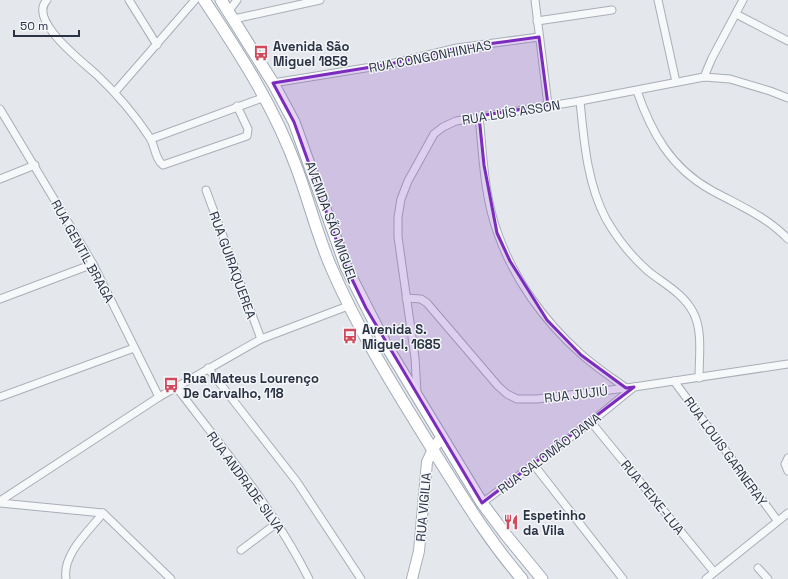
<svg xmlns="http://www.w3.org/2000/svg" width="788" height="579" font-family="'Space Grotesk',sans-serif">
  <rect width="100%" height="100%" fill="#e4e7ec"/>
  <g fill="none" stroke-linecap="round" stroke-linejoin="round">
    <g stroke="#a9aeb7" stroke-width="9">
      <g id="street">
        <path d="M 47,0 C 27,20 83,62 97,75 C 116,93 135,115 150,138 C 155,146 155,159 163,165 L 247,136 L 248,129 L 237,106"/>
        <path d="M 129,0 L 157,45"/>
        <path d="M 535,0 L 548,105"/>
        <path d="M 658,0 L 676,82"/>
        <path d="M 228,12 L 237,0"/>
        <path d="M 736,14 L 788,41"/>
        <path d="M 234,19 L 320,0"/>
        <path d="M 537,21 L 612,10"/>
        <path d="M 704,77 L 712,58 L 743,0"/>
        <path d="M 273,83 L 390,64 L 457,48 L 539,37"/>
        <path d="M 637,91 C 651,132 671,168 711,190 C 738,205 766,216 788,239"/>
        <path d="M 115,92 L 195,0"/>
        <path d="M 580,101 C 584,141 587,183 606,219 C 617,238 632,257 648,271 C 664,284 683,293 693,312 C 703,330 699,357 699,378"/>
        <path d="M 0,109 L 93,264 L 159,397"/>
        <path d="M 479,116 C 483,155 484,197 498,234 C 514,279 544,321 580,353 C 594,366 611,377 626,388"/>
        <path d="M 151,139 L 265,97"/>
        <path d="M 0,179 L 35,165"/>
        <path d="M 206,190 L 261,339"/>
        <path d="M 406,298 L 421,299 L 427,303 L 498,386 L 507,394 L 517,399 L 537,399 L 634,387 L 788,364"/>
        <path d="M 0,299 L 93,264"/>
        <path d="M 208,368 L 297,482 L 361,579"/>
        <path d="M 674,381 L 777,520"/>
        <path d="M 177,388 C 224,450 274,509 309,579"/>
        <path d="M 417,393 L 415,358 L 398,237 L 398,217 L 401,199 L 408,181 L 434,134 L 443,127 L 456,121 L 580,101 L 704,77 L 730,79 L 770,91 L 788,98"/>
        <path d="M 0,397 L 134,348"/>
        <path d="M 591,422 L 714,572"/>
        <path d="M 788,458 L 785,464 L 788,471"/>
        <path d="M 534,465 L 623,579"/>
        <path d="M 0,501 L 159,397 L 261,339 L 348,306"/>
        <path d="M 0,503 L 103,513 L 171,579"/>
        <path d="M 482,503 L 591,422 L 634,387"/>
        <path d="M 241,550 L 277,523"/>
        <path d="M 758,568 L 768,579"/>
        <path d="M 66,579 C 62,554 89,531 103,513"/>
        <path d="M 706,579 L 788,513"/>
      </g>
    </g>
    <g stroke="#a9aeb7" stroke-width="12">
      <path id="secondary" d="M 412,579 L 419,551 L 427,462 L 433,449 L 441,438"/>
    </g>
    <g stroke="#a3abb8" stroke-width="13">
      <g id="primary">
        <path d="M 204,0 C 240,54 275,108 297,169 C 309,201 317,235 331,267 C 358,330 395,389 431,447 C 461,494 485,536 522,579"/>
        <path d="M 221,0 L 273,83 L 294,122 L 346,267 L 386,345 L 482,503 L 506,535 L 542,579"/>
      </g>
    </g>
    <use href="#street" stroke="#f7f8fa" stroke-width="7"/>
    <use href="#secondary" stroke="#fff" stroke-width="10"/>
    <use href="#primary" stroke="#fff" stroke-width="11"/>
  </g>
  <path fill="#7b2cbf" fill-opacity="0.2" stroke="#7b2cbf" stroke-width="3" stroke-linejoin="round" d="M 539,37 L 548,105 L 479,116 L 484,165 L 497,233 L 510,261 L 547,320 L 581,355 L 626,388 L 634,387 L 482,503 L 366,308 L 346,267 L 294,122 L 273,83 L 390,64 L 457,48 Z"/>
  <defs>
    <g id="bus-bare" transform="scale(1.2)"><path d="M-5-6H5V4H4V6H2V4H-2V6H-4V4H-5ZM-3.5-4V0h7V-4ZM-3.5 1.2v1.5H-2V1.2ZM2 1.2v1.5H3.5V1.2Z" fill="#d1495b" stroke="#f4f6f9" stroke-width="2.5" paint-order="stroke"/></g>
    <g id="restaurant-bare" transform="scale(1.2)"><path d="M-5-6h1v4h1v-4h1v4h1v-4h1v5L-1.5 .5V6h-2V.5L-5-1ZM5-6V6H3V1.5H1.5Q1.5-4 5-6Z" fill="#d1495b" stroke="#f4f6f9" stroke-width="2.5" paint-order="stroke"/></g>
  </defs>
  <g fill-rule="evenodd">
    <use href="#bus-bare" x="261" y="53"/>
    <use href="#bus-bare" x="350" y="336"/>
    <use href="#bus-bare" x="171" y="385"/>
    <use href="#restaurant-bare" x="511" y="522"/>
  </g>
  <g text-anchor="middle" stroke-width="3" stroke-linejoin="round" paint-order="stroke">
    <g font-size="13" font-weight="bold" fill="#2b3445" stroke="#f4f6f9" text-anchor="start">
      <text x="273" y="51">Avenida São<tspan x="273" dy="15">Miguel 1858</tspan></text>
      <text x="362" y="334">Avenida S.<tspan x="362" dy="15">Miguel, 1685</tspan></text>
      <text x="183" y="383">Rua Mateus Lourenço<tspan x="183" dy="15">De Carvalho, 118</tspan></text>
      <text x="523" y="520">Espetinho<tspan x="523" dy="15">da Vila</tspan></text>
    </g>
    <g font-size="13" fill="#2b3445" stroke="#f4f6f9">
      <text transform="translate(430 56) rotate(-11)" y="5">RUA CONGONHINHAS</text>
      <text transform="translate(511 112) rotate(-9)" y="5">RUA LUÍS ASSON</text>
      <text transform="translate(332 222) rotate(70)" y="5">AVENIDA SÃO MIGUEL</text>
      <text transform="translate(83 251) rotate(61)" y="5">RUA GENTIL BRAGA</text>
      <text transform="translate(233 265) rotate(70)" y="5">RUA GUIRAQUEREA</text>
      <text transform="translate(576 394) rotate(-7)" y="5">RUA JUJIÚ</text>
      <text transform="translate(726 451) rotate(54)" y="5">RUA LOUIS GARNERAY</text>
      <text transform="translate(549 453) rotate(-37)" y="5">RUA SALOMÃO DANA</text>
      <text transform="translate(246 482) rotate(54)" y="5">RUA ANDRADE SILVA</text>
      <text transform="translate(653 497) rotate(51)" y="5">RUA PEIXE-LUA</text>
      <text transform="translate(423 507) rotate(-85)" y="5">RUA VIGILIA</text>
    </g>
  </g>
  <path d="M14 30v6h65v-6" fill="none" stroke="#2b3445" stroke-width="2"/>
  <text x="20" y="30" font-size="12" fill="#2b3445" stroke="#f4f6f9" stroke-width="3" paint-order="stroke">50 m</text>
</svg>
